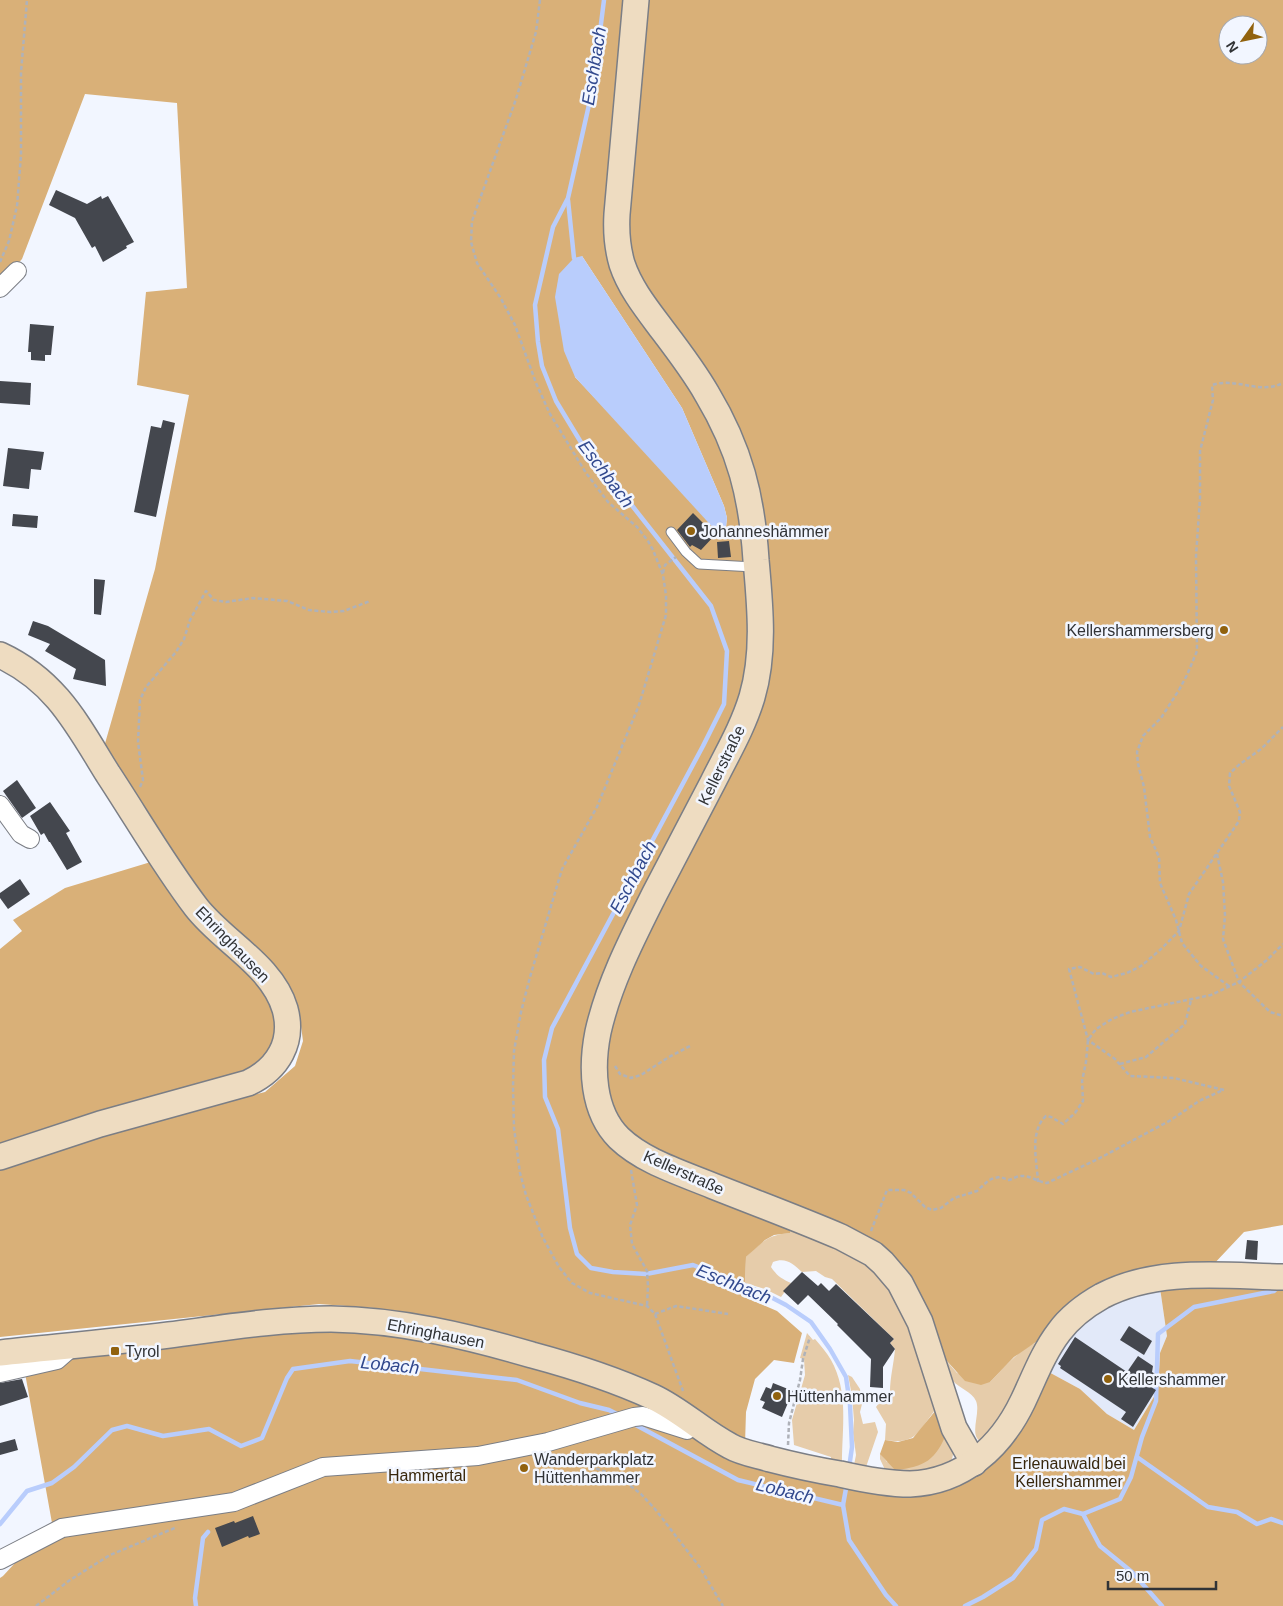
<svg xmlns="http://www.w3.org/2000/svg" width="1283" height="1606" font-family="Helvetica,sans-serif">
  <rect width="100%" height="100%" fill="#f2f6ff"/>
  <path fill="#e2e9f9" d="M 1160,1288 L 1167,1336 L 1160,1353 L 1158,1390 L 1134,1430 L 1107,1414 L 1080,1389 L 1045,1370 L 1063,1340 L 1103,1305 Z"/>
  <g fill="#e6ccaa">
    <path d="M 792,1223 L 861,1254 L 901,1297 L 935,1410 C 918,1432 916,1445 885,1440 L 886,1424 L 876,1407 L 884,1396 L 890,1392 C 890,1377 894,1363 895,1349 L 890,1343 L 894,1339 L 832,1279 L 825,1277 L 816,1271 L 802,1272 C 793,1264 786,1257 773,1262 L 771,1267 C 777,1276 782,1279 791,1283 L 781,1297 L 765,1289 L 745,1283 L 746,1257 C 763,1242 766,1235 790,1233 Z"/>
    <path d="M 807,1333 L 813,1340 L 815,1339 C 821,1346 827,1353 831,1360 C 849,1392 842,1429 842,1463 L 831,1461 L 831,1457 L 794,1445 L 792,1420 L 805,1375 L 804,1359 L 800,1358 Z"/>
    <path d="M 1044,1340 L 1000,1424 L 980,1441 C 969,1434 981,1413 976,1401 C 972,1392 959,1388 953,1381 C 945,1374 941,1359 937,1350 L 957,1373 L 990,1382 C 1006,1366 1022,1345 1044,1340 Z"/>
    <path d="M 848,1375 L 852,1377 L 860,1389 L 862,1404 L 860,1412 L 863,1424 L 875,1422 L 878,1432 L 866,1467 L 854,1465 L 856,1455 L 853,1433 L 854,1420 L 852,1396 Z"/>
    <path d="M 947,1432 C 952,1448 959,1456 944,1469 L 887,1474 L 880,1459 L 880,1453 L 887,1462 Z"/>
  </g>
  <g fill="#d9b078" fill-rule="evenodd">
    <path d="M 0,0 L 627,0 L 607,218 L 718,430 L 742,506 L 752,647 L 744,694 L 603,987 L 600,1124 L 792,1223 L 790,1233 L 774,1235 L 765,1240 L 746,1257 L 745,1283 L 742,1296 L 777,1311 L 802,1333 L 794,1363 L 774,1360 L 755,1379 L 746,1412 L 745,1444 L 484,1331 L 425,1316 L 375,1308 L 319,1304 L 0,1337 L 0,1167 L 112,1129 L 265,1092 L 295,1066 L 303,1041 L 299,1011 L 289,989 L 227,926 L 192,887 L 104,747 L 155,569 L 189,395 L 137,385 L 146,292 L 187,288 L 177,103 L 85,94 L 22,259 L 0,284 ZM 582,256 L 682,408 L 724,506 L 727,518 L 726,527 L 612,416 L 575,377 Z"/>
    <path d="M 643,0 L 1283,0 L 1283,1225 L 1244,1232 L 1211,1267 L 1158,1270 L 1044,1340 L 1036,1342 L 1014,1357 L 990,1382 L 981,1385 L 965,1381 L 937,1350 L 909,1286 L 656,1155 L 613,1120 L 602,1058 L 618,991 L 738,747 L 760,530 L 658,313 L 627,251 ZM 1228,25 L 1258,25 L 1258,55 L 1228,55 Z"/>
    <path d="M 154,861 L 262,985 L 276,1016 L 275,1031 L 271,1047 L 261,1059 L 245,1071 L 0,1148 L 0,949 L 22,931 L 13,920 L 65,888 Z"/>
    <path d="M 1283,1285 L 1283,1606 L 0,1606 L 0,1578 L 3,1576 L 52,1523 L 23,1362 L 297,1328 L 392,1332 L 549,1370 L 618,1392 L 672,1417 L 709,1446 L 940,1488 L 1045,1370 L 1080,1389 L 1107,1414 L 1134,1430 L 1158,1390 L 1160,1353 L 1167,1336 L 1160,1288 Z"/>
    <path d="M 936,1410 L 947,1432 C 936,1460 925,1467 895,1470 L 880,1454 L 885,1440 L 898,1442 L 913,1438 Z"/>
  </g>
  <path fill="#b9cdfc" d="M 582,256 L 682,408 L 724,506 L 727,518 L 726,527 L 717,532 L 575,377 L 564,351 L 555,297 L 559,274 L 574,258 Z"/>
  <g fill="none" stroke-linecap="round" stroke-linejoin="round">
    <g stroke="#b9cdfc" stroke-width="4.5">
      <path d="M 604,0 L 593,87 L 568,198 L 553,227 L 535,305 L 538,342 L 542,366 L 556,401 L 591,459 L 630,503 L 711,606 L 727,651 L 724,704 L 703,746 L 552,1028 L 544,1060 L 545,1097 L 558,1129 L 570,1228 L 577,1254 L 591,1268 L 613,1272 L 646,1274 L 693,1265 L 759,1291 L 786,1305 L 811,1322 L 830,1349 L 846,1377 L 850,1405 L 852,1447 L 849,1468"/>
      <path d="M 568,200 L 574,258"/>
      <path d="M 634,1424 L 738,1480 L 843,1505"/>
      <path d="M 1137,1457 L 1208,1507 L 1237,1512 L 1257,1524 L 1271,1519 L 1283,1523"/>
      <path d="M 847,1483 L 843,1505 L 849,1540 L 886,1595 L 896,1606"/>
      <path d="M 1083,1514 L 1100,1546 L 1132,1572 L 1162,1606"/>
      <path d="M 0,1524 L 27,1491 L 52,1483 L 74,1467 L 112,1430 L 127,1426 L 163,1436 L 209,1429 L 241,1446 L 262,1438 L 287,1378 L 293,1369 L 350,1361 L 517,1380 L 580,1403 L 609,1410 L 619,1415"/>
      <path d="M 196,1606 L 195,1598 L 203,1538 L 208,1532"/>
      <path d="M 965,1606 L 983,1597 L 1013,1578 L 1036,1549 L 1042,1520 L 1064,1509 L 1083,1514 L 1120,1499 L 1131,1477 L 1142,1437 L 1156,1401 L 1158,1334 L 1194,1307 L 1274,1291 L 1280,1285"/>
    </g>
  </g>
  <g fill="#44474e">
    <path d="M 56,190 L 87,204 L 101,196 L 102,199 L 108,196 L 134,242 L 126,246 L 127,248 L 103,262 L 95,246 L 92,248 L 75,218 L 49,205 Z"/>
    <path d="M 30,324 L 54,326 L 51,355 L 45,355 L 45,361 L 31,360 L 31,352 L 28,352 Z"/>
    <path d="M 0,381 L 31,383 L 30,405 L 0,403 Z"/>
    <path d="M 163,420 L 175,423 L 156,517 L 134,512 L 151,426 L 161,428 Z"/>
    <path d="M 8,448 L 44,452 L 41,470 L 31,469 L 29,489 L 3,486 Z"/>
    <path d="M 693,513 L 715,535 L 701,550 L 692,545 L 690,547 L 677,530 Z"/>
    <path d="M 13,514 L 38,516 L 37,528 L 12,526 Z"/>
    <path d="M 729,541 L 731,557 L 718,558 L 717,542 Z"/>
    <path d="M 94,579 L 105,580 L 101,615 L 94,614 Z"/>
    <path d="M 33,621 L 48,626 L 105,660 L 106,686 L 73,679 L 76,669 L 45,651 L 50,644 L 28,635 Z"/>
    <path d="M 17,780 L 36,808 L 22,818 L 3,791 Z"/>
    <path d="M 50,802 L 70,831 L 66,833 L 82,862 L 67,870 L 50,842 L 49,842 L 44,833 L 41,835 L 30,816 Z"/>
    <path d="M 20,879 L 30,894 L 8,909 L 0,898 L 0,893 Z"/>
    <path d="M 1247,1240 L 1258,1241 L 1257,1260 L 1245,1259 Z"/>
    <path d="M 802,1272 L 818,1286 L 821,1283 L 829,1291 L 836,1284 L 894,1339 L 890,1343 L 895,1349 L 883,1367 L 883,1388 L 870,1387 L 871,1359 L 837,1325 L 838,1324 L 808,1295 L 798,1305 L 783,1291 Z"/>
    <path d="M 1129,1326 L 1152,1341 L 1144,1355 L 1120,1340 Z"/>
    <path d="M 1075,1337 L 1127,1372 L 1138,1356 L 1153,1366 L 1152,1372 L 1155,1374 L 1146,1384 L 1156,1390 L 1133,1427 L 1121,1419 L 1126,1412 L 1060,1368 L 1061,1366 L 1058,1364 Z"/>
    <path d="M 22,1379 L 28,1397 L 0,1406 L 0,1383 Z"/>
    <path d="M 773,1383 L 793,1391 L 782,1417 L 762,1408 L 765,1402 L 760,1400 L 766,1387 L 771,1389 Z"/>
    <path d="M 15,1439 L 18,1450 L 0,1455 L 0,1443 Z"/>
    <path d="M 253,1516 L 260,1534 L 249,1538 L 248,1536 L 222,1547 L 215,1528 L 234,1521 L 235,1523 Z"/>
  </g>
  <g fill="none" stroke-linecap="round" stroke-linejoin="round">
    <g stroke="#7b7e85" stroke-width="11">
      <path id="service" d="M 671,532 L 686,552 L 699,564 L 754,567"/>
    </g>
    <g stroke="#7b7e85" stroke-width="20">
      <g id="minor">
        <path d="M 0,288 L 17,271"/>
        <path d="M 0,805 L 21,834 L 30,839"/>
        <path d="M 0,1373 L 57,1360 L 73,1346"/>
        <path d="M 0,1560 L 62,1528 L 234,1502 L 323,1467 L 478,1456 L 548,1442 L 634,1417 L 643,1416 L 687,1430 L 695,1423"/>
      </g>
    </g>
    <g stroke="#7b7e85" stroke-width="28">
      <g id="secondary">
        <path d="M 636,0 L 617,214 C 616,231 617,247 622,264 C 630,288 646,308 661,328 C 677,349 694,371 707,394 C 740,449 752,497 756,560 C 760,605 765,653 752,697 C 743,727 727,754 713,782 C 694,819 674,856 655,893 C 633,937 609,983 598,1032 C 591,1067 592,1111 619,1138 C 644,1162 682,1173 713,1186 C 756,1203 799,1219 841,1237 L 873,1254 L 883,1263 L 900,1283 L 920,1322 L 954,1428 L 974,1463"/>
        <path d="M 0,655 C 56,681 77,724 108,774 C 137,818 164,865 196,907 C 223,942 272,965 285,1009 C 294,1042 278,1069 248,1083 L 100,1124 L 0,1157"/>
        <path d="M 0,1353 C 56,1347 113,1342 169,1335 C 223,1328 277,1319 331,1319 C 400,1320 467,1336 532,1355 C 573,1366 614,1379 653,1397 C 681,1410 703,1432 730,1446 C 742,1453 757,1455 770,1459 C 793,1465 816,1470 840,1474 C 862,1479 886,1484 910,1484 C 963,1482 1001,1447 1023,1401 C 1034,1378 1043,1353 1059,1332 C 1070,1317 1086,1305 1102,1296 C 1157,1267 1224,1276 1283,1277"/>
      </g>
    </g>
    <g stroke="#afb2b9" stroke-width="2.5" stroke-dasharray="4 2.5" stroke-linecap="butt">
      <path d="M 540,0 L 536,32 L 516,99 L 472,221 L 471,242 L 477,263 L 500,297 L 515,325 L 536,383 L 550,414 L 586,473 L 608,502 L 637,527 L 648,541 L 653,550 L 663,575 L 666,595 L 666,615 L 639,705 L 597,807 L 562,869 L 530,977 L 521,1012 L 514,1051 L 513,1087 L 514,1128 L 520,1173 L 526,1195 L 543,1238 L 559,1267 L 572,1283 L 590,1293 L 647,1306 L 655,1314 L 683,1391"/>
      <path d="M 0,262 L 9,241 L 17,206 L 21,155 L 21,72 L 27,0"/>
      <path d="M 663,573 L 665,565 L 676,557"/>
      <path d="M 140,787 L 143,780 L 138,742 L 140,700 L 146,687 L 176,652 L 184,639 L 190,620 L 206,591 L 214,600 L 226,602 L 253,598 L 287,601 L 309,610 L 330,612 L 344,611 L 370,601"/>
      <path d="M 1217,854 L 1223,882 L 1225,915 L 1223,939 L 1239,982 L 1270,1012 L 1283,1016"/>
      <path d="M 1229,986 L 1201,966 L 1182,943 L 1176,920 L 1160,883 L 1159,857 L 1150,837 L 1144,787 L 1138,764 L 1137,752 L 1143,736 L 1161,718 L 1179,690 L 1187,675 L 1197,651 L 1196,556 L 1200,498 L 1200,451 L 1213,400 L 1212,385 C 1236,377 1260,395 1283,383"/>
      <path d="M 1120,1064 L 1146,1057 L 1185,1024 L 1191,1000"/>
      <path d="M 615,1066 L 620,1074 L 631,1078 L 641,1075 L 669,1057 L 690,1046"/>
      <path d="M 1224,1090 L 1174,1078 L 1130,1076 L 1115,1059 L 1088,1040 L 1069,969 L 1080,967 L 1094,974 L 1102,973 L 1111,977 L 1127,973 L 1141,966 L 1159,951 L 1179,931 L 1189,894 L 1239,821 L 1240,812 L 1229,786 L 1230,773 L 1240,764 L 1261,749 L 1283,727"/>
      <path d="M 631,1170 L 637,1205 L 630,1225 L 632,1244 L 647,1271 L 648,1286 L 647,1306"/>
      <path d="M 1038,1182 C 1037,1162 1029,1131 1046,1116 L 1051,1117 L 1063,1124 L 1075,1113 L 1083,1101 L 1082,1081 L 1086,1062 L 1088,1040 L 1096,1029 L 1112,1019 L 1130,1012 L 1211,995 L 1239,982 L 1267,960 L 1283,944"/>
      <path d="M 871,1231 L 887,1190 L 904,1190 L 911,1193 L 925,1207 L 932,1210 L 941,1208 L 954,1198 L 977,1191 L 989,1180 L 994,1178 L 1000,1177 L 1009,1180 C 1013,1179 1017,1176 1021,1176 C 1029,1175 1038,1182 1047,1183 L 1098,1159 L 1171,1120 L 1199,1101 L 1223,1090"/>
      <path d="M 655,1314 L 676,1306 L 728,1314"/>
      <path d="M 788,1445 L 789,1423 L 800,1380 L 803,1359 L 810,1337"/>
      <path d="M 559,1456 L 618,1476 L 641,1494 L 655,1509 L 699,1566 L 723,1606"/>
      <path d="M 36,1606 L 70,1580 L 110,1555 L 177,1527"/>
    </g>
    <use href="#service" stroke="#fff" stroke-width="9"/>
    <use href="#minor" stroke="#fff" stroke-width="18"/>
    <use href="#secondary" stroke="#eedcc1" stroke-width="25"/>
  </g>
  <g fill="#91620e" stroke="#f2f6ff" stroke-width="2">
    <circle cx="691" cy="531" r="5"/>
    <circle cx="1224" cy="630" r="5"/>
    <rect x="110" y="1346" width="10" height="10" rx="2.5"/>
    <circle cx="1108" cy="1379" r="5"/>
    <circle cx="777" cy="1396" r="5"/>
    <circle cx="524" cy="1468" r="5"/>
  </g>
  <g text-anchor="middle" stroke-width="5" stroke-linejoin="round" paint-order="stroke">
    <g font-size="16" fill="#313336" stroke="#f2f6ff" text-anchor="start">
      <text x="701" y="537">Johanneshämmer</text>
      <text x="1214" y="636" text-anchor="end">Kellershammersberg</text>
      <text x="125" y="1357">Tyrol</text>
      <text x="1118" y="1385">Kellershammer</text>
      <text x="787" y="1402">Hüttenhammer</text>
      <text x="534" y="1465">Wanderparkplatz<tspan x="534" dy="18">Hüttenhammer</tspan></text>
    </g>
    <g font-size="16" fill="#313336" stroke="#f2f6ff">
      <text transform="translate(721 765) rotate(-64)" y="6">Kellerstraße</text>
      <text transform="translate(233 944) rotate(46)" y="6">Ehringhausen</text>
      <text transform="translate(684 1172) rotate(24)" y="6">Kellerstraße</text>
      <text transform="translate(436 1333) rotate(11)" y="6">Ehringhausen</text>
    </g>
    <g font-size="16" fill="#38270d" stroke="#f2f6ff">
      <text x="1069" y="1469">Erlenauwald bei<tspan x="1069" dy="18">Kellershammer</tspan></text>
      <text x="427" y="1481">Hammertal</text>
    </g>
    <g font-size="18" font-style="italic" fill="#32498e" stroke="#f2f6ff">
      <text transform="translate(594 66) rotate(-81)" y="6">Eschbach</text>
      <text transform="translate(606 474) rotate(53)" y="6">Eschbach</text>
      <text transform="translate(633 877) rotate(-62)" y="6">Eschbach</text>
      <text transform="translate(734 1284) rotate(22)" y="6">Eschbach</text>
      <text transform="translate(390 1365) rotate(6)" y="6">Lobach</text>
      <text transform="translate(785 1491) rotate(14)" y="6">Lobach</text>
    </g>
  </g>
  <g transform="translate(1243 40) rotate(237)"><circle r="24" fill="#f2f6ff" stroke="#a5a8af"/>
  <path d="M0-4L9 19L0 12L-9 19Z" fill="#91620e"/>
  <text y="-8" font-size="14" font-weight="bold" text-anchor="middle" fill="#313336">N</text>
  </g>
  <path d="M1108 1581v8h108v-8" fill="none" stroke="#313336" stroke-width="2.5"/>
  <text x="1116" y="1581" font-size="15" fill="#313336" stroke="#f2f6ff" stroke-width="4" paint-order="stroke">50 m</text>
</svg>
